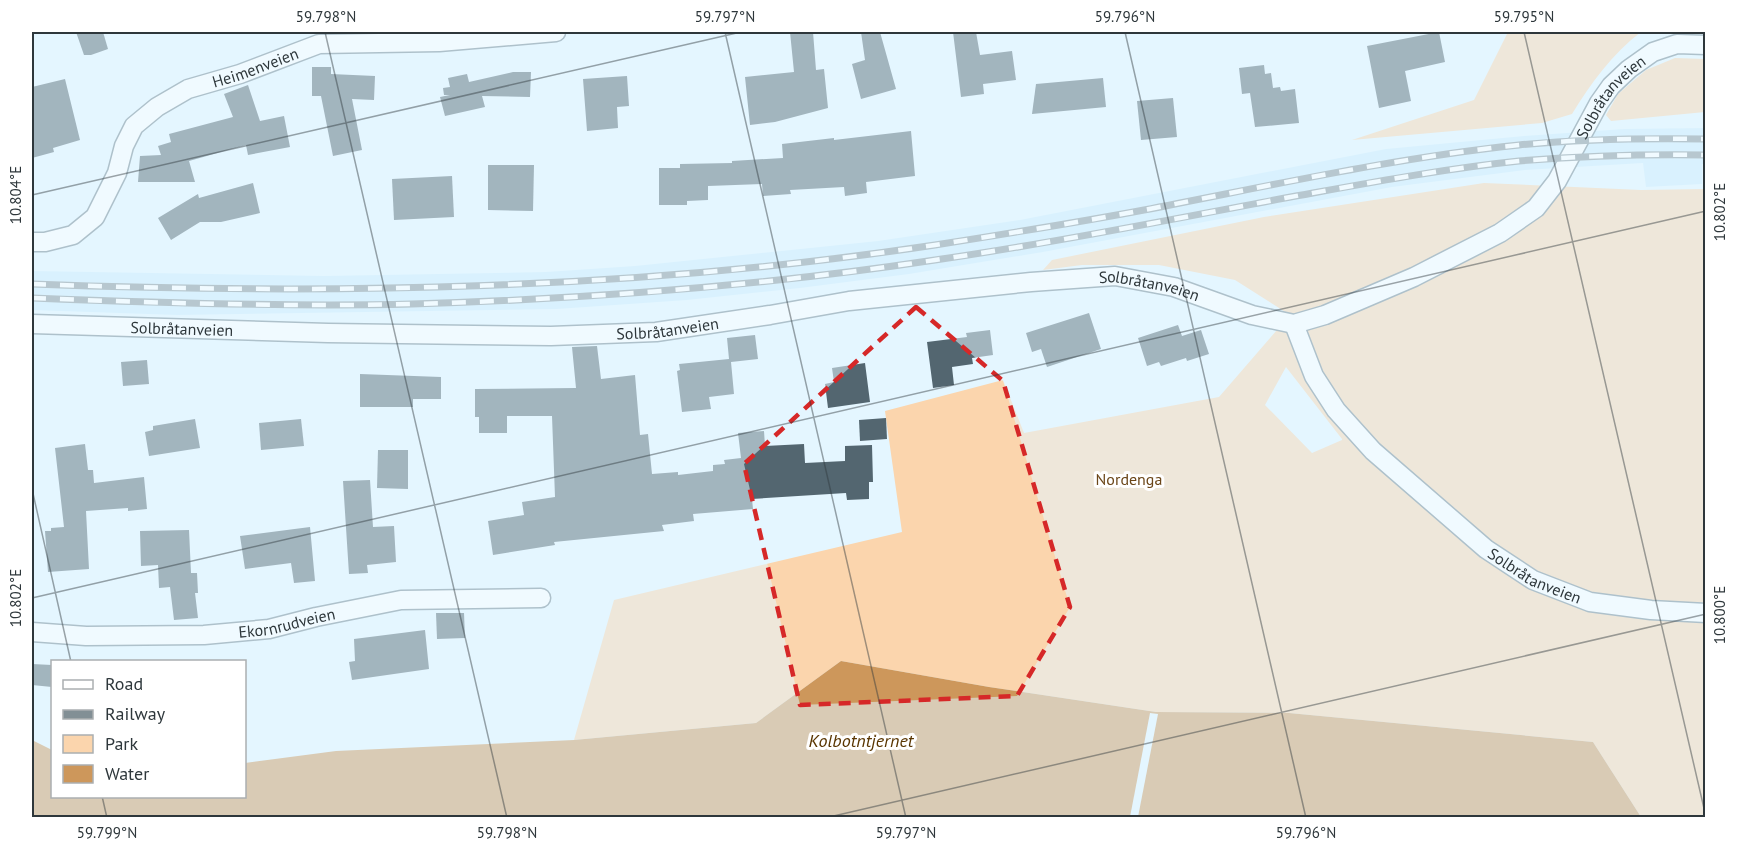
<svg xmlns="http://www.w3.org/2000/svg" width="1737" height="849" font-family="'PT Sans',sans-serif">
  <rect width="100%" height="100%" fill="#e4f6ff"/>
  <path fill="#cdecfc" d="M 1705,128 L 1705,164 L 1702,164 L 1702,184 L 1646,187 L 1643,163 L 1525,170 L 1392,187 L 1043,252 L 909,274 L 800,288 L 687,300 L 557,309 L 177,315 L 32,310 L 32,271 L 324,276 L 546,272 L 635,266 L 878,241 L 1020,220 L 1386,149 L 1524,136 L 1624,129 Z"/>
  <g fill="#fbd5ad" fill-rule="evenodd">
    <path d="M 1508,32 L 1641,32 C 1612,54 1591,83 1572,114 L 1542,123 L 1352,140 L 1474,100 Z"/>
    <path d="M 1675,58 L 1705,59 L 1705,112 L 1611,121 L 1606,115 L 1618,94 L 1646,70 Z"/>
    <path d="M 1484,183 L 1641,190 L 1705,189 L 1705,817 L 1641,817 L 1593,742 L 1289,713 L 1156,712 L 989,687 L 841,661 L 756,723 L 574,740 L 614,600 L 902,532 L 885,411 L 1003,380 L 1024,433 L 1219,397 L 1290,315 L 1235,280 L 1159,265 L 1082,265 L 1043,270 L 1052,260 L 1264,217 ZM 1286,367 L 1342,439 L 1342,440 L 1312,453 L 1265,405 Z"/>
  </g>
  <path fill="#cd975b" d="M 841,661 L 989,687 L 1156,712 L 1289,713 L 1593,742 L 1641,817 L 32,818 L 32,740 L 52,750 L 52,796 L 244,796 L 245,763 L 336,751 L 574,740 L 756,723 Z"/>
  <path fill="#e4f6ff" d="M 1150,713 L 1158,714 L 1138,817 L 1130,817 Z"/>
  <g fill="#536670">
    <path d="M 76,32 L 103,32 L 108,49 L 91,55 L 84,55 Z"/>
    <path d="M 790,32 L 813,32 L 816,70 L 824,69 L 828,108 L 775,122 L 750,125 L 745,77 L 794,72 Z"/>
    <path d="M 861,32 L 880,32 L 896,89 L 861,99 L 852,64 L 865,60 Z"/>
    <path d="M 953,32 L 976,32 L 980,55 L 1012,51 L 1016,80 L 983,84 L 984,94 L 961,97 Z"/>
    <path d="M 1439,32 L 1445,62 L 1405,71 L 1411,101 L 1379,108 L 1367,46 Z"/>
    <path d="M 1264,65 L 1265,74 L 1271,73 L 1273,88 L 1280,87 L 1281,91 L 1295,89 L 1299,123 L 1255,127 L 1250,93 L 1242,94 L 1239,68 Z"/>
    <path d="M 312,67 L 331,67 L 331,74 L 375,76 L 374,100 L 352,99 L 362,150 L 333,156 L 321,96 L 312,96 Z"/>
    <path d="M 513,72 L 531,72 L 530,97 L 482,96 L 485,107 L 445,116 L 440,97 L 450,95 L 444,95 L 443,88 L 450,87 L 448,78 L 467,74 L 469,82 Z"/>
    <path d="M 627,76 L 629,106 L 617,107 L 618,128 L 587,131 L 583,79 Z"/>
    <path d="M 1103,78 L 1106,107 L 1032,114 L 1036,84 Z"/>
    <path d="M 65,79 L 80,140 L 53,148 L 54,152 L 32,158 L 32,87 Z"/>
    <path d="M 248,85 L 260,121 L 284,116 L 290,147 L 248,155 L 246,145 L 189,161 L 195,182 L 138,182 L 140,156 L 161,155 L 158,146 L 171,142 L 169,134 L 233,117 L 224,94 Z"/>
    <path d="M 1173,98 L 1177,137 L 1141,140 L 1137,101 Z"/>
    <path d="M 911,131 L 915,176 L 866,182 L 867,193 L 845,196 L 844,187 L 790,190 L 791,194 L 763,196 L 762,184 L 708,186 L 708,200 L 687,201 L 687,205 L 659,205 L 659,168 L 680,168 L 680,164 L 732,163 L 732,161 L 783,158 L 782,144 L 834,138 L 834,140 Z"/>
    <path d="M 488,165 L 534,165 L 533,211 L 488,210 Z"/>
    <path d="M 452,176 L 454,217 L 394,220 L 392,179 Z"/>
    <path d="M 253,183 L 260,213 L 221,222 L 200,222 L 171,240 L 158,218 L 198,194 L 199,198 Z"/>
    <path d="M 1089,313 L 1101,349 L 1047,367 L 1041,349 L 1032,352 L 1026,333 Z"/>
    <path d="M 1178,325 L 1182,336 L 1201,330 L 1209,354 L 1187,361 L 1186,358 L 1161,366 L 1159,362 L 1147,366 L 1138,338 Z"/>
    <path d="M 990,330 L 993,355 L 972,358 L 973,364 L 952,367 L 954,385 L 933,388 L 927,342 L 967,337 L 966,333 Z"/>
    <path d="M 755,335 L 758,359 L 731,362 L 734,394 L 709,397 L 711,409 L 682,412 L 677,371 L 680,370 L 679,364 L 729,359 L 727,338 Z"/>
    <path d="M 597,346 L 601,379 L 635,375 L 640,435 L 648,434 L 652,474 L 678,472 L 678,475 L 713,471 L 713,465 L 725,464 L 724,460 L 741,458 L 738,433 L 764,431 L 765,446 L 804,444 L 805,463 L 845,461 L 845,446 L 872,445 L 873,482 L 869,482 L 869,499 L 847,500 L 846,493 L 752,499 L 753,509 L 693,514 L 694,521 L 662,525 L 664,531 L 554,542 L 555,545 L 493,555 L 488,521 L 524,515 L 522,502 L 555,497 L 552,416 L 507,416 L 507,433 L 479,433 L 479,417 L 475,417 L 475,389 L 576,388 L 572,347 Z"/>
    <path d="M 147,360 L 149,384 L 123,386 L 121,362 Z"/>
    <path d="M 865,363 L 870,402 L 828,408 L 825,384 L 834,382 L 832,368 Z"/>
    <path d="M 360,374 L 441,377 L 441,399 L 413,399 L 413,407 L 360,407 Z"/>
    <path d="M 886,418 L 887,439 L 860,441 L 859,420 Z"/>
    <path d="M 195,419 L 200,448 L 149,456 L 145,432 L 153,430 L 153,426 Z"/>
    <path d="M 301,419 L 304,446 L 261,450 L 259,423 Z"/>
    <path d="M 85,444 L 88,470 L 93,470 L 94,483 L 144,477 L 147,509 L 128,511 L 128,508 L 86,511 L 89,569 L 48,572 L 45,531 L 51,531 L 51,528 L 64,527 L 55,448 Z"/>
    <path d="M 378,450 L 408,450 L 408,489 L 377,488 Z"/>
    <path d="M 370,480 L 373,527 L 394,526 L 396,562 L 367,565 L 368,573 L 349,574 L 343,481 Z"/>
    <path d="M 310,527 L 315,581 L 294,583 L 291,563 L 245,569 L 240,536 Z"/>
    <path d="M 189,530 L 191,573 L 197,573 L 198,593 L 195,593 L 198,618 L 174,620 L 170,587 L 159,588 L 158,565 L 141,566 L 140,531 Z"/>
    <path d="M 436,613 L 464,613 L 465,638 L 437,639 Z"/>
    <path d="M 425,630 L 429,669 L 352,680 L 349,662 L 355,661 L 354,639 Z"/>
    <path d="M 32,664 L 52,665 L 52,687 L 32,685 Z"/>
  </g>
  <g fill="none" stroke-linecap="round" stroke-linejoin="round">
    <g stroke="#6e828d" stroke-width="21">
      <g id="street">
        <path id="s1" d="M 32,242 L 45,242 L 73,235 L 95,217 L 117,173 L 124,146 L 134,126 L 157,107 L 188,89 L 240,74 L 319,44 L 439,42 L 556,32"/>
        <path id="s2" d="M 32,324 L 328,333 L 551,336 L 656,332 L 770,315 L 849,301 L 1031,282 L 1115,276 L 1174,287 L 1252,315 L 1294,324 L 1325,315 L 1414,277 L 1500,233 L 1536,208 L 1557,181 L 1599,103 L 1611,86 L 1629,69 L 1653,52 L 1677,44 L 1706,45"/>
        <path id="s3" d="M 1294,324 L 1314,376 L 1336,410 L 1373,451 L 1486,549 L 1533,580 L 1590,602 L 1651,610 L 1706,613"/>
        <path id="s4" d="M 32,632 L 86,636 L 204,635 L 269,629 L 316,617 L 401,600 L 541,598"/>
      </g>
    </g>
    <use href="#street" stroke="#fff" stroke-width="18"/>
    <g stroke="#828f95" stroke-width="7">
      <g id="rail">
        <path d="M 32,284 C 333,295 636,290 935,245 C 1005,234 1075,223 1144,210 C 1269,186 1393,158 1519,145 C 1581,139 1643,138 1706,139"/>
        <path d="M 32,298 C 158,303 286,307 412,304 C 587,299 762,286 935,260 C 1052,243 1169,220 1285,198 C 1363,184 1441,169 1519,161 C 1581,156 1643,154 1706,155"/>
      </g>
    </g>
    <use href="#rail" stroke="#fff" stroke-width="4.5" stroke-dasharray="14" stroke-linecap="butt"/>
  </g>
  <path d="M0 0H1737V849H0ZM 916,307 L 1003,381 L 1070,607 L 1017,696 L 800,705 L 744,464 Z" fill="#e4f6ff" fill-opacity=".55" fill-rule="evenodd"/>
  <path fill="none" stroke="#d62828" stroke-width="4.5" stroke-dasharray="12 8" stroke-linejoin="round" d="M 916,307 L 1003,381 L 1070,607 L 1017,696 L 800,705 L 744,464 Z"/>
  <path fill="none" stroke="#2e373b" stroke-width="1.5" stroke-opacity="0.45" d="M 325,32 L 507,818M 725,32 L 906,818M 1125,32 L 1306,818M 1524,32 L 1706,817M 32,195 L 741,32M 32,489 L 71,662M 32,598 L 1706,211M 102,796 L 107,818M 825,818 L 1706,614"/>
  <g text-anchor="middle" stroke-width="6" stroke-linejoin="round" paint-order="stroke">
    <g font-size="16" fill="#2e373b" stroke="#fff">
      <text dy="6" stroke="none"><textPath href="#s1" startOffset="306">Heimenveien</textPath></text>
      <text dy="6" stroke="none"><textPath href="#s2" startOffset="1677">Solbråtanveien</textPath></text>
      <text dy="6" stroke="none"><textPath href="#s2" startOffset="1122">Solbråtanveien</textPath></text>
      <text dy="6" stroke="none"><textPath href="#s2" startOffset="636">Solbråtanveien</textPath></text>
      <text dy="6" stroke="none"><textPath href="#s2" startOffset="150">Solbråtanveien</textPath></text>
      <text dy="6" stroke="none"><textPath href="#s3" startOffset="357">Solbråtanveien</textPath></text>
      <text dy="6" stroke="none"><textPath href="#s4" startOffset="256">Ekornrudveien</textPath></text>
    </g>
    <g font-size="16" fill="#6b4618" stroke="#fff">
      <text x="1129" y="485">Nordenga</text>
    </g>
    <g font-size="18" font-style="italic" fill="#593501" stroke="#fff">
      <text x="861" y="747">Kolbotntjernet</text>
    </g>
  </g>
  <rect width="1737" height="849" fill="none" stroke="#ffffff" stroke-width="66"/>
  <rect x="51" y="660" width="195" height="138" fill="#ffffff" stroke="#abafb1" stroke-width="1.5"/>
  <rect x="63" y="680" width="30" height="9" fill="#ffffff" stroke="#abafb1" stroke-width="1.5"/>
  <text x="105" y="690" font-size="18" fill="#2e373b">Road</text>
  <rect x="63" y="710" width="30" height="9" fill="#828f95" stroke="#abafb1" stroke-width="1.5"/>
  <text x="105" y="720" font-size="18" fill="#2e373b">Railway</text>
  <rect x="63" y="735" width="30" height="18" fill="#fbd5ad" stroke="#abafb1" stroke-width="1.5"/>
  <text x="105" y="750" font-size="18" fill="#2e373b">Park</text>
  <rect x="63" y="765" width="30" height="18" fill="#cd975b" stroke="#abafb1" stroke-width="1.5"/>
  <text x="105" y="780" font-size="18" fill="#2e373b">Water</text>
  <rect x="33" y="33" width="1671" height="783" fill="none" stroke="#2e373b" stroke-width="2"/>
  <g font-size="15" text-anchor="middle" fill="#2e373b">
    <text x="326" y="22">59.798°N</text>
    <text x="725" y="22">59.797°N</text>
    <text x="1125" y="22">59.796°N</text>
    <text x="1524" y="22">59.795°N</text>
    <text transform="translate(16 195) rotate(-90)" y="5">10.804°E</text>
    <text transform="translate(1720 212) rotate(-90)" y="5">10.802°E</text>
    <text transform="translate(16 598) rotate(-90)" y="5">10.802°E</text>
    <text transform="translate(1720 615) rotate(-90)" y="5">10.800°E</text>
    <text x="107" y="838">59.799°N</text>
    <text x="507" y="838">59.798°N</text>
    <text x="906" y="838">59.797°N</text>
    <text x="1306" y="838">59.796°N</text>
  </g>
</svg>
